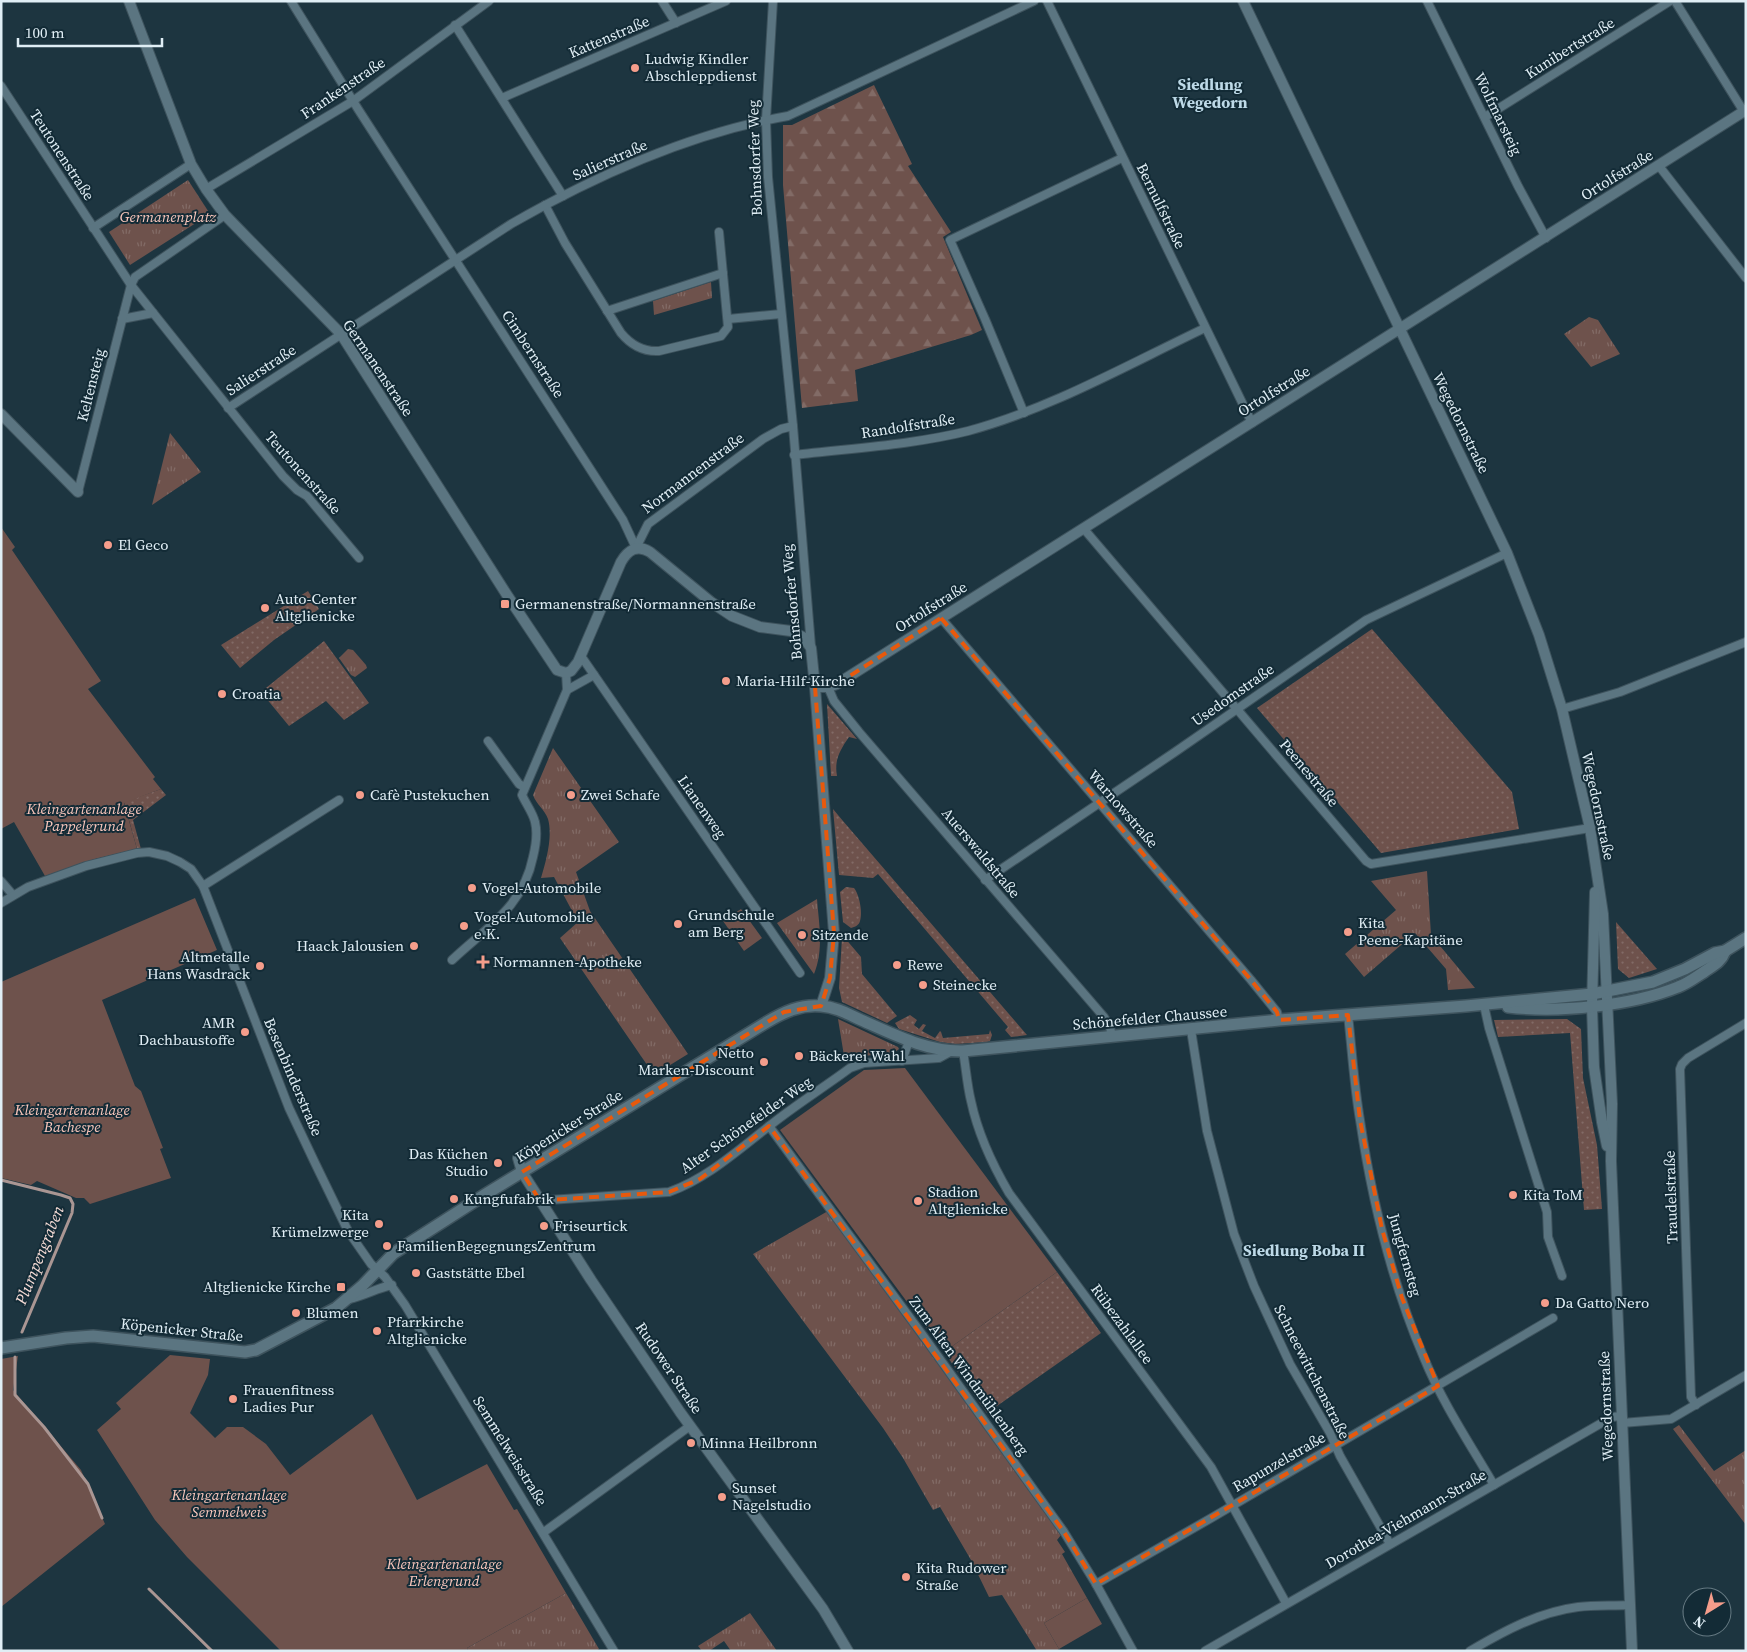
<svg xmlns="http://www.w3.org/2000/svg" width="1747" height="1652" font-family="'Source Serif 4',serif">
  <defs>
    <pattern id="grass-dots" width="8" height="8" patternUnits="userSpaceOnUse" patternTransform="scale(1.25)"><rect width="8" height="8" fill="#6e524c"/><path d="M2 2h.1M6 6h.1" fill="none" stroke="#826b66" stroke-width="1.8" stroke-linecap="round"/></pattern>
    <pattern id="forest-firs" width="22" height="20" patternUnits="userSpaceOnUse" patternTransform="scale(1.25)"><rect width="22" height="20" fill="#6e524c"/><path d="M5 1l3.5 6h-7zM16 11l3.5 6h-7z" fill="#826b66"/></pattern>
    <pattern id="park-tufts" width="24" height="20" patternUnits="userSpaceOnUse" patternTransform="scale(1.25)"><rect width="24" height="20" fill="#6e524c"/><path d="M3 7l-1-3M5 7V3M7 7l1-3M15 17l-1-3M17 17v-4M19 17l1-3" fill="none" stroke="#826b66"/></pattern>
  </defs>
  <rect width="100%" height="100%" fill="#1d3540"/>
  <g fill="url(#grass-dots)">
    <path d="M 308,591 L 319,609 L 274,640 L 240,668 L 221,645 Z"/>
    <path d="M 1372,629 L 1512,792 L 1519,829 L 1381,853 L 1257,708 Z"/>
    <path d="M 324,641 L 369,703 L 344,720 L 326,701 L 289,726 L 261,692 Z"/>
    <path d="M 827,704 L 857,739 L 849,737 C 840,750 834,760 837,776 L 831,776 Z"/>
    <path d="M 161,789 L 166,795 L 133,820 L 141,849 L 137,849 L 124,802 Z"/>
    <path d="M 833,809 L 843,821 L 1027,1035 L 1011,1037 L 1005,1030 L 1008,1027 L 878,874 L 873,878 L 839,875 Z"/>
    <path d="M 846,887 L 854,888 C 859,894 863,912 860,921 C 859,925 855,927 851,928 L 843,922 L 840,892 Z"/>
    <path d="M 1616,922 L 1657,969 L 1629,978 L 1618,969 Z"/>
    <path d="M 842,937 L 844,937 L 861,957 L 862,974 L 897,1016 L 887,1023 L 842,1002 L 839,988 Z"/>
    <path d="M 910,1015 L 917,1020 L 914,1025 L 919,1029 L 923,1024 L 926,1025 L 922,1031 L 935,1038 L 940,1031 L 941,1032 L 943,1038 L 989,1034 L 990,1030 L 992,1035 L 990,1041 L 987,1042 L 955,1044 L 940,1042 L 899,1029 L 895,1023 Z"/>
    <path d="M 1567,1019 L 1581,1029 L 1583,1078 L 1597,1145 L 1602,1209 L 1584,1210 L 1570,1033 L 1498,1037 L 1494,1020 Z"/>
    <path d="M 1057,1272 L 1101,1333 L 987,1413 L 944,1352 Z"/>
  </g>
  <path fill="url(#forest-firs)" d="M 874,85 L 912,164 L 908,166 L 951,232 L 943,237 L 982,330 L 971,335 L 855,370 L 858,401 L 802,408 L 783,185 L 783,125 L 792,125 Z"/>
  <g fill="url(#park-tufts)">
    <path d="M 188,180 L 210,214 L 130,265 L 109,232 Z"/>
    <path d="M 711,282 L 712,298 L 654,315 L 653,301 Z"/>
    <path d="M 1589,317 L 1598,320 L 1620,354 L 1591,367 L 1564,334 Z"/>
    <path d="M 170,433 L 201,472 L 152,505 Z"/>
    <path d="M 348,649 L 353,650 L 366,665 L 367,668 L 355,677 L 351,675 L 339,658 Z"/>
    <path d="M 553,748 L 619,842 L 576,872 L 590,911 L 688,1054 L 654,1075 L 560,938 L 578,922 L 554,877 L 541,878 C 546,861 553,837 548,819 C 545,810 536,804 533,795 Z"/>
    <path d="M 1427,871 L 1431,935 L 1475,988 L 1448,990 L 1446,969 L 1415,933 L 1364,977 L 1345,954 L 1396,910 L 1371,881 Z"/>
    <path d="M 817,899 C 819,924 824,950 814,974 L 777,923 Z"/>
    <path d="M 838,1019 L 898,1047 L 899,1049 L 895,1052 L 857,1057 L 845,1062 Z"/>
    <path d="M 828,1211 L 1013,1464 L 1011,1466 L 1061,1535 L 1057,1540 L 1065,1552 L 1062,1554 L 1087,1598 L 1044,1623 L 1059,1649 L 1056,1651 L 1037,1651 L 1002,1595 L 989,1597 L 971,1560 L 940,1507 L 933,1510 L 903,1458 L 883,1428 L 753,1254 Z"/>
    <path d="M 1679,1425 L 1714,1471 L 1746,1450 L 1746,1525 L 1673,1429 Z"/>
    <path d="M 566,1593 L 599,1649 L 596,1651 L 468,1651 L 467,1648 Z"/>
    <path d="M 750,1613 L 777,1651 L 731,1651 L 724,1641 L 709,1651 L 702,1651 L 698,1646 Z"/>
  </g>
  <g fill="#6e524c">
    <path d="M 1,527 L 15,547 L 12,550 L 101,681 L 88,689 L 155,777 L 153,779 L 161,789 L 124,803 L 137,849 L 95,859 L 45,876 L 14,822 L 1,829 Z"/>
    <path d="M 195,898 L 217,950 L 102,1000 L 135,1086 L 141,1091 L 163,1148 L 160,1149 L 171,1178 L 90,1204 L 84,1198 L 76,1198 L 37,1181 L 31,1185 L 1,1178 L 1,982 Z"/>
    <path d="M 741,909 L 762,938 L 744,951 L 723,921 Z"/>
    <path d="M 905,1068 L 1057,1272 L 944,1352 L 780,1130 L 864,1070 Z"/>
    <path d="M 170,1355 L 210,1359 L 208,1375 L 190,1413 L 215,1438 L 227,1427 L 243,1427 L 266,1444 L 290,1475 L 372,1414 L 417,1500 L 487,1464 L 514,1510 L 517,1509 L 566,1593 L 467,1648 L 468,1651 L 281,1651 L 187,1557 L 155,1520 L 97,1430 L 121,1409 L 116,1403 Z"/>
    <path d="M 18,1356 L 13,1390 L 81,1470 L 105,1524 L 1,1607 L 1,1359 Z"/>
    <path d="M 1087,1598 L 1102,1624 L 1059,1649 L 1044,1623 Z"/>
  </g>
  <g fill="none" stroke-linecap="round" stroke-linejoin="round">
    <g stroke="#aa9693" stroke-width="3">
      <path d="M 1,1180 L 61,1195 L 70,1198 L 73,1204 L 72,1213 L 22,1332"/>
      <path d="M 15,1357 L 15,1395 L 44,1427 L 88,1484 L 102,1518"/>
      <path d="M 149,1589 L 212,1651"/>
    </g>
    <g stroke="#3e535d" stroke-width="10">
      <g id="minor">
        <path d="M 291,1 L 358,109 L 623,520 L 636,548"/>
        <path d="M 662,1 L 676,23"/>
        <path d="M 773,1 L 766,120 L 768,177 L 793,426 L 811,646"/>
        <path d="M 1047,1 L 1252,423"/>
        <path d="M 1427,1 L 1518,186 L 1546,238"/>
        <path d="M 1675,1 L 1744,112"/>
        <path d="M 455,25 L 563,196"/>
        <path d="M 1,86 L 131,285 L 283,476 L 297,490 L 307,496 L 359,558"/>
        <path d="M 502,98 L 726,1"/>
        <path d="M 1485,117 L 1670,1"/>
        <path d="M 1659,166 L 1746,278"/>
        <path d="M 206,189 L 353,101 L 489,1"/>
        <path d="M 545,205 L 565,243 L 621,333 C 631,345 643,352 659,351 L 721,336 L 728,327 L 719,232"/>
        <path d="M 93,228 L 191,164"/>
        <path d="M 607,311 L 723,273"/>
        <path d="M 122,319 L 153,313"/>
        <path d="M 728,319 L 781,314"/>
        <path d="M 228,408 L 511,224 C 597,175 690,133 788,116 L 1034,1"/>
        <path d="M 1024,413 L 985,319 L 950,240 L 1122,158"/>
        <path d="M 794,455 C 852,448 912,445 968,431 C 1050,409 1129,364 1205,328"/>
        <path d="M 78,492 L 131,285 L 135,277 L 225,215"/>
        <path d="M 1084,529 L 1366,861 L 1371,864 L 1590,828"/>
        <path d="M 636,548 L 648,524 L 763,439 L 781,429 L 793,426"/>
        <path d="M 941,618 L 1251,980 L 1277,1012 L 1279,1020"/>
        <path d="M 581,656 L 800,973"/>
        <path d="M 828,687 L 834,701 L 859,732 L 1104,1017 L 1110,1027 L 1112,1037"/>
        <path d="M 567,690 L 594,675"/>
        <path d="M 1562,709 L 1620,692 L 1746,642"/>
        <path d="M 488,741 L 519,784 L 524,787"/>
        <path d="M 985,880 L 1175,752 L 1366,620 L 1507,553"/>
        <path d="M 1,881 L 13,895"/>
        <path d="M 203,886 L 339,800"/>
        <path d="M 1,903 L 28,887 L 86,866 L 137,853 L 149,852 L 167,856 L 180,862 L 191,869 L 203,886 L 289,1108 L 315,1163 L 348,1231 L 371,1264 L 385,1277 L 405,1305 L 614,1651"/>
        <path d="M 452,960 C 487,927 523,907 533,857 C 536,845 538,834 535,822 C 533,813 526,804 522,795 L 567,690 L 566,673"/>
        <path d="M 1484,1005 L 1489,1028 L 1547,1212 L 1548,1237 L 1562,1276"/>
        <path d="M 1348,1015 C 1352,1050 1354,1085 1360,1120 C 1372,1201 1392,1283 1424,1358 C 1442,1402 1470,1444 1494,1485"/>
        <path d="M 1191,1030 L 1207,1131 L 1234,1234 L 1254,1286 L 1290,1364 L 1330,1433 L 1340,1456 L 1390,1544"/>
        <path d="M 963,1051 C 966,1068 967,1085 971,1101 C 978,1134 992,1164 1009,1193 L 1211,1467 L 1286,1603"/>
        <path d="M 902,1061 L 909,1041"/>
        <path d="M 769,1126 L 927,1341 L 1064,1532 L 1096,1584 L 1133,1651"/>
        <path d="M 542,1204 L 549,1200 L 669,1192 C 706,1179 737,1151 768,1127 C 794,1106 823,1088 850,1068 L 864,1063 L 939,1058 L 950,1052"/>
        <path d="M 349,1299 C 364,1296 377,1288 392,1285"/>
        <path d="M 1696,1405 L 1691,1397 L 1680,1069 L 1682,1064 L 1688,1058 L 1746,1023"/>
        <path d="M 1622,1423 L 1671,1419 L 1746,1375"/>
        <path d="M 544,1532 L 690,1426"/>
        <path d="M 1096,1584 L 1213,1517 L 1553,1318"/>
        <path d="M 1205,1651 L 1612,1417 L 1622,1416"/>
        <path d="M 1470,1651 C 1504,1631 1539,1612 1578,1607 C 1595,1605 1612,1606 1629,1605"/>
      </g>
    </g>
    <g stroke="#3e535d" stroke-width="12">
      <g id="tertiary">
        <path d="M 129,1 L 191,164 L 206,189 L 225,215 L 341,334 L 507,595 L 557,670 L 566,673 L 571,671 L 578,662 L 621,562 C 628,550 637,544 650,552 L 711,602 L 732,616 L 760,627 L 791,631 L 803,637 L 811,648 L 815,687 L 834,933 L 830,978 L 821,1006"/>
        <path d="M 1243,1 L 1507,553 L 1539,635 L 1562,709 L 1590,828 L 1603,914 L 1612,1104 L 1611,1161 L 1632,1651"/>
        <path d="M 1,414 L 78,492"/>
        <path d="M 815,687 L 828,687 L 837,684 L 1746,110"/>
        <path d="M 1595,892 L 1592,1006 L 1594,1067 L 1602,1122 L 1607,1146"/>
        <path d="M 518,1158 L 522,1172 L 591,1280 L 680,1412 L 823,1609 L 848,1651"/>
      </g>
    </g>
    <g stroke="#3e535d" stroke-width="14">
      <g id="secondary">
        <path d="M 1508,1007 C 1558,1013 1631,1006 1678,987 C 1687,984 1696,977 1704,972 C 1714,965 1721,962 1725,951"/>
        <path d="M 1,1348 L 66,1338 L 93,1336 L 245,1352 L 256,1350 L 336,1308 L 362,1286 L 394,1253 L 486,1194 L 767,1022 C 784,1012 801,1004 821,1006 C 836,1007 848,1014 861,1020 C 893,1034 927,1052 963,1051 L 1279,1020 L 1466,1006 L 1592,994 L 1653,982 L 1685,969 L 1715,953 L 1725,951 L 1746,938"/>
      </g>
    </g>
    <use href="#minor" stroke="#5b7581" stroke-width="8"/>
    <use href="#tertiary" stroke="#5b7581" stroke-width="10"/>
    <use href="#secondary" stroke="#5b7581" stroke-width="11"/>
  </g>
  <path fill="none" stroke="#e8590c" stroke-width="4" stroke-dasharray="10 6" stroke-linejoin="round" d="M 941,618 L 1251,980 L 1277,1012 L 1279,1020 L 1348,1015 L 1360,1120 L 1382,1229 L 1402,1298 L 1438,1386 L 1096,1584 L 1064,1532 L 769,1126 L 700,1179 L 669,1192 L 549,1200 L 542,1204 L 522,1172 L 784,1012 L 821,1006 L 830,978 L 834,933 L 815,687 L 837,684 Z"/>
  <g fill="#f49d8b" stroke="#132b36" stroke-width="2">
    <circle cx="635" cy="68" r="5"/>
    <circle cx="108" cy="545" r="5"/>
    <rect x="500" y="599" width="10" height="10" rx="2.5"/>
    <circle cx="265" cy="608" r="5"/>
    <circle cx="726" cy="681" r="5"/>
    <circle cx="222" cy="694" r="5"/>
    <circle cx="360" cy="795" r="5"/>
    <circle cx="571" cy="795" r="5"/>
    <circle cx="472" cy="888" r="5"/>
    <circle cx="678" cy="924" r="5"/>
    <circle cx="464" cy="926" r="5"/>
    <circle cx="1348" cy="932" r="5"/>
    <circle cx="802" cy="935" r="5"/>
    <circle cx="414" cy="946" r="5"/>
    <path d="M480.5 954.5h5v5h5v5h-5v5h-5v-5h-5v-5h5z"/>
    <circle cx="897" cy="965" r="5"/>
    <circle cx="260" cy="966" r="5"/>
    <circle cx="923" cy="985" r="5"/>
    <circle cx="245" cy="1032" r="5"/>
    <circle cx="799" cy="1056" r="5"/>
    <circle cx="764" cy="1062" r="5"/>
    <circle cx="498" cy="1163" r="5"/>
    <circle cx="1513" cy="1195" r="5"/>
    <circle cx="454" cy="1199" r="5"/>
    <circle cx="918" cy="1201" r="5"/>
    <circle cx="379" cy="1224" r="5"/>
    <circle cx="544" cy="1226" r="5"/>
    <circle cx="387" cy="1246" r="5"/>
    <circle cx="416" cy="1273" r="5"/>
    <rect x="336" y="1282" width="10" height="10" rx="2.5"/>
    <circle cx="1545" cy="1303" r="5"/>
    <circle cx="296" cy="1313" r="5"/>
    <circle cx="377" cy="1331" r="5"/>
    <circle cx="233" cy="1399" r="5"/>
    <circle cx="691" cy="1443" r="5"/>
    <circle cx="722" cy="1497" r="5"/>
    <circle cx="906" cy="1577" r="5"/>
  </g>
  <g text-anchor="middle" stroke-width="4" stroke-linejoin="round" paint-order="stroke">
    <g font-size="15" fill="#e0eef5" stroke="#132b36">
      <text transform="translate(609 37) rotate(-23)" y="5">Kattenstraße</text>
      <text transform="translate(1570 48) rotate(-32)" y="5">Kunibertstraße</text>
      <text transform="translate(343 88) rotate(-34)" y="5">Frankenstraße</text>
      <text transform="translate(1498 114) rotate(64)" y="5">Wolfmarsteig</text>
      <text transform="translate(62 155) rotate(57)" y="5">Teutonenstraße</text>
      <text transform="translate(755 158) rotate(-92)" y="5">Bohnsdorfer Weg</text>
      <text transform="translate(610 160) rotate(-24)" y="5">Salierstraße</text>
      <text transform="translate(1617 175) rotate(-32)" y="5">Ortolfstraße</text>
      <text transform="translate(1161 206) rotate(64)" y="5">Bernulfstraße</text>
      <text transform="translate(533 354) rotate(57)" y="5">Cimbernstraße</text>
      <text transform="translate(378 368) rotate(56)" y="5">Germanenstraße</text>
      <text transform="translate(261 370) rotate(-33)" y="5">Salierstraße</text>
      <text transform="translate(91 385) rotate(-76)" y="5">Keltensteig</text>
      <text transform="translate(1274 391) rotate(-32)" y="5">Ortolfstraße</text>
      <text transform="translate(1461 423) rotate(64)" y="5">Wegedornstraße</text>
      <text transform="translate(908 426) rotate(-9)" y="5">Randolfstraße</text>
      <text transform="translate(303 473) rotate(48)" y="5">Teutonenstraße</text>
      <text transform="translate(693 473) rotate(-37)" y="5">Normannenstraße</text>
      <text transform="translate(792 602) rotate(-95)" y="5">Bohnsdorfer Weg</text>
      <text transform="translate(931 607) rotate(-32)" y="5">Ortolfstraße</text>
      <text transform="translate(1233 695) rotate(-35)" y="5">Usedomstraße</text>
      <text transform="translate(1309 773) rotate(50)" y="5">Peenestraße</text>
      <text transform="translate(1598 806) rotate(78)" y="5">Wegedornstraße</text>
      <text transform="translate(702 807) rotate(55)" y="5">Lianenweg</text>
      <text transform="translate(1123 809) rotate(49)" y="5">Warnowstraße</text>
      <text transform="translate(981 853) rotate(50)" y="5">Auerswaldstraße</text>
      <text transform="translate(1150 1018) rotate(-5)" y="5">Schönefelder Chaussee</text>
      <text transform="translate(293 1077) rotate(67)" y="5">Besenbinderstraße</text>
      <text transform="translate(746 1125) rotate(-35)" y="5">Alter Schönefelder Weg</text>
      <text transform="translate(569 1126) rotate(-32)" y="5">Köpenicker Straße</text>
      <text transform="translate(1671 1197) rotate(-92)" y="5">Traudelstraße</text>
      <text transform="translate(1405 1255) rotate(74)" y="5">Jungfernsteg</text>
      <text transform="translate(1122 1324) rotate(54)" y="5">Rübezahlallee</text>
      <text transform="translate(182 1330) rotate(6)" y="5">Köpenicker Straße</text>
      <text transform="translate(669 1368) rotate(56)" y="5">Rudower Straße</text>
      <text transform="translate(1312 1372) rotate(63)" y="5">Schneewittchenstraße</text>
      <text transform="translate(969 1376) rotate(54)" y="5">Zum Alten Windmühlenberg</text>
      <text transform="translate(1606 1406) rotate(-92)" y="5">Wegedornstraße</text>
      <text transform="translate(510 1451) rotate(58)" y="5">Semmelweisstraße</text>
      <text transform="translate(1279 1462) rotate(-30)" y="5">Rapunzelstraße</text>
      <text transform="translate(1406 1519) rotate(-30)" y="5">Dorothea-Viehmann-Straße</text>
    </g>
    <g font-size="15" fill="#e0eef5" stroke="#132b36" text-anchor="start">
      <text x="645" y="64">Ludwig Kindler<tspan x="645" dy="17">Abschleppdienst</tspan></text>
      <text x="118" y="550">El Geco</text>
      <text x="275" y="604">Auto-Center<tspan x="275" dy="17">Altglienicke</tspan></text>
      <text x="515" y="609">Germanenstraße/Normannenstraße</text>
      <text x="736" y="686">Maria-Hilf-Kirche</text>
      <text x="232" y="699">Croatia</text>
      <text x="370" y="800">Cafè Pustekuchen</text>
      <text x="581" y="800">Zwei Schafe</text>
      <text x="482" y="893">Vogel-Automobile</text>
      <text x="688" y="920">Grundschule<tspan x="688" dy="17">am Berg</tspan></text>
      <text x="474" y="922">Vogel-Automobile<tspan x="474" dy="17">e.K.</tspan></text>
      <text x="1358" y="928">Kita<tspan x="1358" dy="17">Peene-Kapitäne</tspan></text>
      <text x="812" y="940">Sitzende</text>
      <text x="404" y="951" text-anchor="end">Haack Jalousien</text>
      <text x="250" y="962" text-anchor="end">Altmetalle<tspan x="250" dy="17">Hans Wasdrack</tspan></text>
      <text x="493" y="967">Normannen-Apotheke</text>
      <text x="907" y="970">Rewe</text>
      <text x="933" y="990">Steinecke</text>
      <text x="235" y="1028" text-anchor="end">AMR<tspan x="235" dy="17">Dachbaustoffe</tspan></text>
      <text x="754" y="1058" text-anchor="end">Netto<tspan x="754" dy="17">Marken-Discount</tspan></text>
      <text x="809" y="1061">Bäckerei Wahl</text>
      <text x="488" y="1159" text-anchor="end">Das Küchen<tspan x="488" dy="17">Studio</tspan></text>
      <text x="928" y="1197">Stadion<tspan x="928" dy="17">Altglienicke</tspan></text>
      <text x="1523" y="1200">Kita ToM</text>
      <text x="464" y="1204">Kungfufabrik</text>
      <text x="369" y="1220" text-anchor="end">Kita<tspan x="369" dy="17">Krümelzwerge</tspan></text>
      <text x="554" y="1231">Friseurtick</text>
      <text x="397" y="1251">FamilienBegegnungsZentrum</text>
      <text x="426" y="1278">Gaststätte Ebel</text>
      <text x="331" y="1292" text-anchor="end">Altglienicke Kirche</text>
      <text x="1555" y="1308">Da Gatto Nero</text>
      <text x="306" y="1318">Blumen</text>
      <text x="387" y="1327">Pfarrkirche<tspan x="387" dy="17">Altglienicke</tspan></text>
      <text x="243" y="1395">Frauenfitness<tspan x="243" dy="17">Ladies Pur</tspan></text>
      <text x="701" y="1448">Minna Heilbronn</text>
      <text x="732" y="1493">Sunset<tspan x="732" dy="17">Nagelstudio</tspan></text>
      <text x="916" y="1573">Kita Rudower<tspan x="916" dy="17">Straße</tspan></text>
    </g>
    <g font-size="15" font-style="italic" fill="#fac7bc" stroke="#132b36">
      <text x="168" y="222">Germanenplatz</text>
      <text x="84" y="814">Kleingartenanlage<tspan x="84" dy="17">Pappelgrund</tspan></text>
      <text x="72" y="1115">Kleingartenanlage<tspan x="72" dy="17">Bachespe</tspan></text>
      <text x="229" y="1500">Kleingartenanlage<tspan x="229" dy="17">Semmelweis</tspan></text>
      <text x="444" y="1569">Kleingartenanlage<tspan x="444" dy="17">Erlengrund</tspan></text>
    </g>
    <g font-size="16" font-weight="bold" fill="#bdd9e7" stroke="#132b36">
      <text x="1210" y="90">Siedlung<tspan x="1210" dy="18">Wegedorn</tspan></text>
      <text x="1304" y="1256">Siedlung Boba II</text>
    </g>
    <g font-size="16" font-style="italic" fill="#f8ded8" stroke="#132b36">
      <text transform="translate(39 1255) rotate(-68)" y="6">Plumpengraben</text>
    </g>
  </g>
  <rect width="1747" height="1652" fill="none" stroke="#e0eef5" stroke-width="5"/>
  <g transform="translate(1707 1612) rotate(217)"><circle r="24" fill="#132b36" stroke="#657982"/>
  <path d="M0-4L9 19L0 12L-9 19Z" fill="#f49d8b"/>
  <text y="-8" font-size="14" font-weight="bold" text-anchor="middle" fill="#e0eef5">N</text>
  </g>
  <path d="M18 38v8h144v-8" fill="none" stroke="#e0eef5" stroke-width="2.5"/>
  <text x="25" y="38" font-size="15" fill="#e0eef5" stroke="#132b36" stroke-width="4" paint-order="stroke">100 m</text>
</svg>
